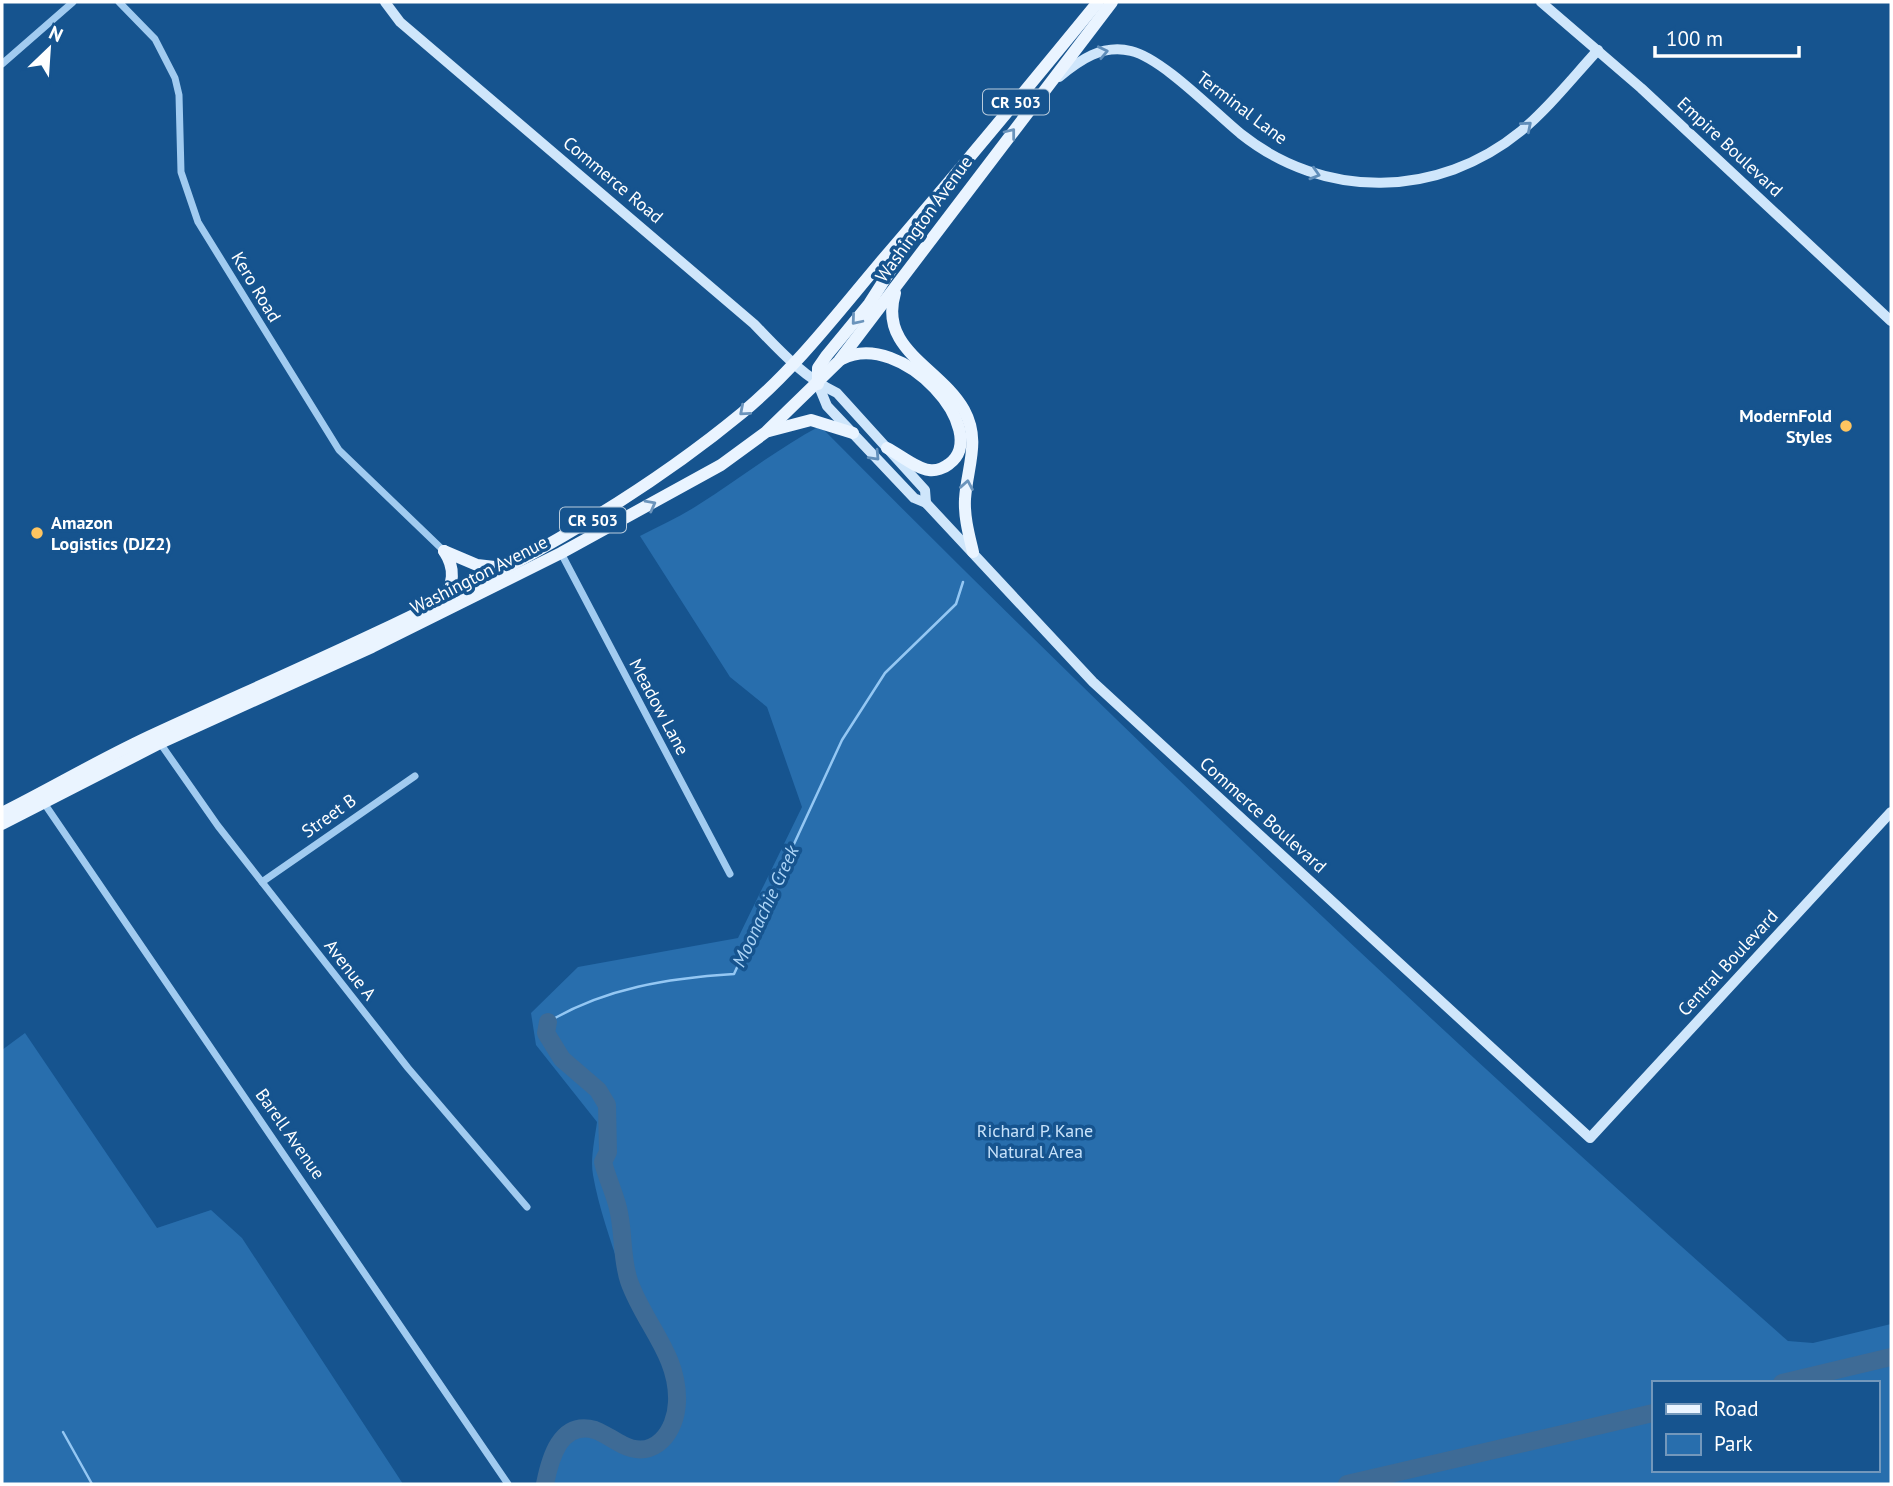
<svg xmlns="http://www.w3.org/2000/svg" width="1893" height="1486" font-family="'PT Sans',sans-serif">
  <rect width="100%" height="100%" fill="#16548f"/>
  <g fill="#286ead" fill-rule="evenodd">
    <path d="M 820,426 C 1132,741 1455,1048 1788,1341 L 1813,1343 L 1891,1324 L 1891,1484 L 545,1484 C 567,1371 616,1470 658,1444 C 666,1440 672,1431 674,1423 C 689,1356 644,1332 623,1277 C 612,1245 599,1209 593,1175 C 590,1159 595,1138 597,1122 L 536,1045 L 531,1013 L 578,967 L 738,938 L 802,807 L 767,707 L 730,677 L 640,536 C 659,526 680,517 698,505 C 739,479 777,449 820,426 ZM 1653,1383 L 1877,1383 L 1877,1470 L 1653,1470 Z"/>
    <path d="M 25,1033 L 157,1228 L 211,1210 L 242,1238 L 403,1484 L 2,1484 L 2,1050 Z"/>
  </g>
  <g fill="none" stroke-linecap="round" stroke-linejoin="round">
    <g stroke="#94c7f3" stroke-width="2.5">
      <path d="M 548,1022 C 605,988 669,978 734,974 L 842,740 L 885,673 L 956,604 L 963,582"/>
      <path d="M 63,1432 L 92,1484"/>
    </g>
    <g stroke="#3e6b96" stroke-width="18">
      <path d="M 1782,1383 L 1891,1357"/>
      <path d="M 545,1484 C 550,1459 560,1420 595,1430 C 605,1434 613,1440 623,1445 C 655,1461 676,1431 677,1402 C 679,1355 644,1324 629,1281 C 621,1257 624,1232 618,1208 C 614,1192 607,1178 603,1162 L 608,1152 L 607,1105 L 598,1090 L 562,1059 L 546,1033 L 548,1022"/>
      <path d="M 1347,1484 L 1653,1413"/>
    </g>
    <g stroke="#a1cbf0" stroke-width="7">
      <path d="M 119,2 L 155,39 L 175,78 L 179,95 L 181,172 L 198,222 L 339,450 L 444,551"/>
      <path d="M 2,64 L 73,2"/>
      <path d="M 561,553 L 730,874"/>
      <path d="M 160,743 L 218,826 L 408,1068 L 527,1207"/>
      <path d="M 44,803 L 508,1484"/>
      <path d="M 262,882 L 415,776"/>
    </g>
    <g stroke="#cfe6fb" stroke-width="10">
      <path d="M 385,2 L 400,22 L 754,324 C 779,350 803,377 837,393 L 925,490 L 926,503"/>
      <path d="M 1541,2 L 1641,88 L 1891,321"/>
      <path d="M 1059,77 C 1080,60 1102,44 1131,51 C 1162,58 1214,112 1241,134 C 1324,200 1438,199 1521,131 C 1549,108 1573,77 1598,50"/>
      <path d="M 818,384 L 827,406 L 914,498 L 926,503 L 1093,682 L 1590,1138 L 1891,812"/>
    </g>
    <g stroke="#eaf4ff" stroke-width="12">
      <path d="M 895,293 C 878,350 940,367 964,410 C 981,441 967,467 965,499 C 964,517 969,535 973,552"/>
      <path d="M 842,359 C 902,328 993,432 949,464 C 944,468 936,471 929,470 C 917,469 899,454 887,448"/>
      <path d="M 818,384 L 818,368 L 827,355 L 869,304 L 915,232"/>
      <path d="M 769,431 L 811,420 L 853,433"/>
      <path d="M 444,551 L 477,565 L 503,568"/>
      <path d="M 441,601 C 454,585 456,569 444,551"/>
      <path d="M 2,813 C 54,787 104,757 157,733 C 359,640 569,556 742,413 C 794,370 836,315 879,264 C 953,178 1026,90 1098,2"/>
      <path d="M 2,824 L 160,743 L 372,647 L 561,553 L 721,465 L 766,432 L 839,361 L 1112,2"/>
    </g>
  </g>
  <defs><path id="oneway-chevron" d="M-2-3.5L2.5 0L-2 3.5" fill="none" stroke-width="1.6" stroke-linecap="round" stroke-linejoin="round" transform="scale(1.75)"/></defs>
  <g stroke="#608eba">
    <use href="#oneway-chevron" transform="translate(1103 52) rotate(-12)"/>
    <use href="#oneway-chevron" transform="translate(1527 126) rotate(-41)"/>
    <use href="#oneway-chevron" transform="translate(1315 174) rotate(17)"/>
    <use href="#oneway-chevron" transform="translate(875 456) rotate(47)"/>
  </g>
  <g stroke="#6b94bc">
    <use href="#oneway-chevron" transform="translate(1011 133) rotate(-52)"/>
    <use href="#oneway-chevron" transform="translate(856 320) rotate(130)"/>
    <use href="#oneway-chevron" transform="translate(744 411) rotate(139)"/>
    <use href="#oneway-chevron" transform="translate(967 485) rotate(-80)"/>
    <use href="#oneway-chevron" transform="translate(651 505) rotate(-28)"/>
  </g>
  <g fill="#ffc560" stroke="#16548f" stroke-width="2.5">
    <circle cx="1846" cy="426" r="7"/>
    <circle cx="37" cy="533" r="7"/>
  </g>
  <g text-anchor="middle" stroke-width="7" stroke-linejoin="round" paint-order="stroke">
    <g fill="#16548f" stroke="#b9ccdd" stroke-width="2">
      <rect x="983" y="89.5" width="66" height="25" rx="5"/>
      <rect x="560" y="507.5" width="66" height="25" rx="5"/>
    </g>
    <g font-size="16" font-weight="bold" fill="#fff">
      <text x="1016" y="108">CR 503</text>
      <text x="593" y="526">CR 503</text>
    </g>
    <g font-size="18" fill="#fff" stroke="#16548f">
      <text transform="translate(1242 108) rotate(37)" y="6">Terminal Lane</text>
      <text transform="translate(1730 147) rotate(43)" y="6">Empire Boulevard</text>
      <text transform="translate(613 180) rotate(40)" y="6">Commerce Road</text>
      <text transform="translate(924 219) rotate(-54)" y="6">Washington Avenue</text>
      <text transform="translate(256 287) rotate(59)" y="6">Kero Road</text>
      <text transform="translate(479 575) rotate(-27)" y="6">Washington Avenue</text>
      <text transform="translate(659 707) rotate(62)" y="6">Meadow Lane</text>
      <text transform="translate(1263 815) rotate(42)" y="6">Commerce Boulevard</text>
      <text transform="translate(329 816) rotate(-35)" y="6">Street B</text>
      <text transform="translate(1728 963) rotate(-47)" y="6">Central Boulevard</text>
      <text transform="translate(350 970) rotate(52)" y="6">Avenue A</text>
      <text transform="translate(290 1134) rotate(55)" y="6">Barell Avenue</text>
    </g>
    <g font-size="18" font-weight="bold" fill="#fff" stroke="#16548f" text-anchor="end">
      <text x="1832" y="422">ModernFold<tspan x="1832" dy="21">Styles</tspan></text>
      <text x="51" y="529" text-anchor="start">Amazon<tspan x="51" dy="21">Logistics (DJZ2)</tspan></text>
    </g>
    <g font-size="18" fill="#c8e3fb" stroke="#16548f">
      <text x="1035" y="1137">Richard P. Kane<tspan x="1035" dy="21">Natural Area</tspan></text>
    </g>
    <g font-size="19" font-style="italic" fill="#add5f7" stroke="#16548f">
      <text transform="translate(765 906) rotate(-65)" y="7">Moonachie Creek</text>
    </g>
  </g>
  <rect width="1893" height="1486" fill="none" stroke="#ffffff" stroke-width="7"/>
  <rect x="1652" y="1381" width="228" height="91" fill="#16548f" stroke="#7398bc" stroke-width="2"/>
  <rect x="1666" y="1404" width="35" height="10" fill="#eaf4ff" stroke="#7398bc" stroke-width="2"/>
  <text x="1714" y="1416" font-size="21" fill="#ffffff">Road</text>
  <rect x="1666" y="1434" width="35" height="21" fill="#286ead" stroke="#7398bc" stroke-width="2"/>
  <text x="1714" y="1451" font-size="21" fill="#ffffff">Park</text>
  <g transform="translate(49 49) rotate(25)" stroke="#16548f" stroke-width="5" paint-order="stroke">
  <path d="M0-5L12 26L0 18L-12 26Z" fill="#ffffff"/>
  <text y="-10" font-size="19" font-weight="bold" text-anchor="middle" fill="#ffffff">N</text>
  </g>
  <path d="M1655 46v10h144v-10" fill="none" stroke="#ffffff" stroke-width="3.5"/>
  <text x="1666" y="46" font-size="21" fill="#ffffff" stroke="#16548f" stroke-width="5" paint-order="stroke">100 m</text>
</svg>
